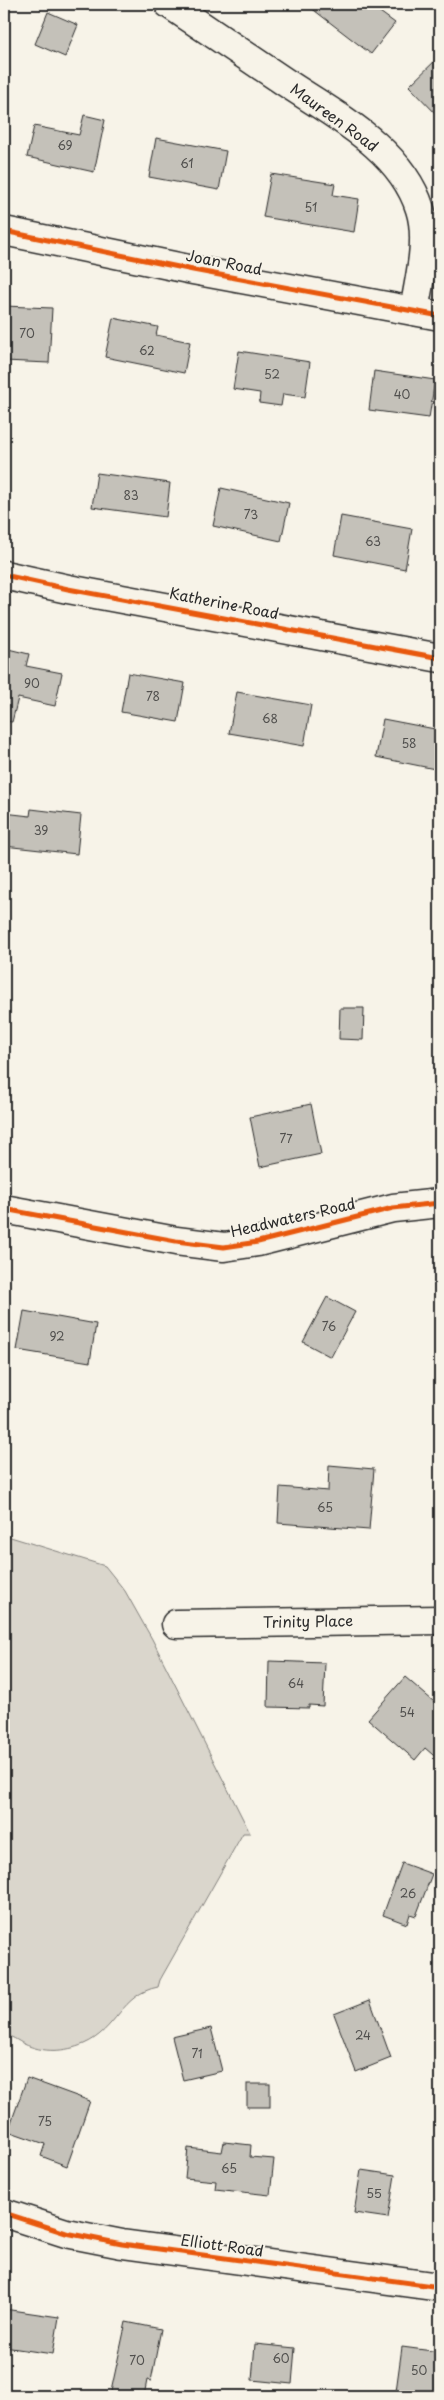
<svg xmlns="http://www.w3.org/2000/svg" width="444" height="2400" font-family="'Playpen Sans',sans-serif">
  <rect width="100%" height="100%" fill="#f7f3e8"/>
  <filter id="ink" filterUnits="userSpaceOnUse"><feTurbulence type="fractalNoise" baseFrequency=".02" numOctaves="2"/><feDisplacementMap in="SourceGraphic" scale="10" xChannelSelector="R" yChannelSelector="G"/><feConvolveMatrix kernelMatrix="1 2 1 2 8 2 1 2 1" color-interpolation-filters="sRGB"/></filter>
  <g filter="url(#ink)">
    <path fill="#dad6cc" stroke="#82807c" d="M 4,1535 L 105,1566 L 125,1591 L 152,1639 L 250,1833 L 243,1833 L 160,1980 L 158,1987 C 121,1994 117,2030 84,2044 C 65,2052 43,2053 24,2044 C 18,2041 11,2035 4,2036 Z"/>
    <g fill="#c4c1b9" stroke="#2b2b2b">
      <path d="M 306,4 L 369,4 L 395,23 L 371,54 Z"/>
      <path d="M 48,12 L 78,25 L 65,57 L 35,44 Z"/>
      <path d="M 440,56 L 440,118 L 409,86 Z"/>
      <path d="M 84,115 L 105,120 L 94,172 L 27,157 L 34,126 L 79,135 Z"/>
      <path d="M 156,138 L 226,151 L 219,190 L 149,177 Z"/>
      <path d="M 271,174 L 335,184 L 333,195 L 359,199 L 354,232 L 263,217 Z"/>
      <path d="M 4,306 L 52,308 L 49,363 L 4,361 Z"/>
      <path d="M 113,318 L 158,327 L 156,335 L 190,342 L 184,373 L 105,357 Z"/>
      <path d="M 239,351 L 310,362 L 305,397 L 283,394 L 281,406 L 259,403 L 260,393 L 233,389 Z"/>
      <path d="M 374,371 L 435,380 L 429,418 L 369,410 Z"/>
      <path d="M 97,473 L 170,483 L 166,517 L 92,507 Z"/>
      <path d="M 221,488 L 289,503 L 281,541 L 213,526 Z"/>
      <path d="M 341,516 L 412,529 L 405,569 L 334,555 Z"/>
      <path d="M 4,648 L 29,654 L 26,666 L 62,673 L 55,706 L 18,698 L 12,722 L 4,721 Z"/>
      <path d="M 128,673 L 185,683 L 178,722 L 121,712 Z"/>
      <path d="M 237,692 L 311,705 L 304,746 L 229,733 Z"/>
      <path d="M 383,719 L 440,730 L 440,770 L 376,757 Z"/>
      <path d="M 31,809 L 81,815 L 77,854 L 4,846 L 4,813 L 30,816 Z"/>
      <path d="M 340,1008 L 364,1008 L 363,1040 L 339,1039 Z"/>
      <path d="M 311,1104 L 321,1154 L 260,1167 L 250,1117 Z"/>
      <path d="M 327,1297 L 355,1312 L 331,1357 L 303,1342 Z"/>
      <path d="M 24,1311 L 96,1324 L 90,1362 L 17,1350 Z"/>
      <path d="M 329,1465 L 374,1469 L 369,1530 L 278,1523 L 280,1487 L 328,1491 Z"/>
      <path d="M 269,1661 L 325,1663 L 323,1706 L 309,1705 L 309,1708 L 268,1707 Z"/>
      <path d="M 405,1677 L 440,1707 L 440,1761 L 425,1748 L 415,1760 L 368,1719 Z"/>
      <path d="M 402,1863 L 432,1874 L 416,1916 L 410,1914 L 407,1924 L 383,1915 Z"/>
      <path d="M 370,2000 L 391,2058 L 356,2072 L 334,2014 Z"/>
      <path d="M 211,2028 L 222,2071 L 183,2080 L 172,2037 Z"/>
      <path d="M 27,2078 L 90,2101 L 67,2166 L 41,2156 L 45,2144 L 8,2131 Z"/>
      <rect x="247" y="2084" width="23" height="23"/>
      <path d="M 224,2142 L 251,2145 L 250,2157 L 274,2159 L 270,2195 L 215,2189 L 216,2181 L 185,2178 L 188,2148 L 222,2152 Z"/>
      <path d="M 361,2170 L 395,2175 L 388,2218 L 354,2213 Z"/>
      <path d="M 4,2309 L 59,2317 L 53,2354 L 4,2347 Z"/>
      <path d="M 126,2322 L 161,2329 L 151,2381 L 147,2380 L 144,2396 L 110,2396 Z"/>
      <path d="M 255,2344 L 295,2348 L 292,2384 L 252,2380 Z"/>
      <path d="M 402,2347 L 440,2352 L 440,2396 L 396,2391 Z"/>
    </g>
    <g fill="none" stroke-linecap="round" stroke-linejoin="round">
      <g stroke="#2b2b2b" stroke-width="31">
        <g id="minor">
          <path d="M 169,4 C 206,29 242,53 279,78 C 330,113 400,146 420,209 C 430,240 419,280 414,311"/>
          <path d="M 4,231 L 193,270 L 440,316"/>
          <path d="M 4,575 L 68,589 L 440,658"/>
          <path d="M 4,1209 L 176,1241 L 224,1247 L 258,1242 L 393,1208 L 440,1203"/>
          <path d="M 176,1624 L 440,1620"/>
          <path d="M 4,2213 L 66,2233 L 122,2244 L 440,2287"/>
        </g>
      </g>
      <use href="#minor" stroke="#f7f3e8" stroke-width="28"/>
      <g stroke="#f7f3e8" stroke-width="8">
        <g id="cycleway">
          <path d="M 4,231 L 193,270 L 440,316"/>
          <path d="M 4,575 L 68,589 L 440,658"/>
          <path d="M 4,1209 L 176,1241 L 224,1247 L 258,1242 L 393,1208 L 440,1203"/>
          <path d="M 4,2213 L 66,2233 L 122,2244 L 440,2287"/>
        </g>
      </g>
      <use href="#cycleway" stroke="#e8590c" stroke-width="5"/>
    </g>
  </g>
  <g text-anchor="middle" stroke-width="4" stroke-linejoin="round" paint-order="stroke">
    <g font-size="12" fill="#51504e">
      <text x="65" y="150">69</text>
      <text x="187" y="168">61</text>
      <text x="311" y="212">51</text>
      <text x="27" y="338">70</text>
      <text x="147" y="355">62</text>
      <text x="272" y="379">52</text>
      <text x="402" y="399">40</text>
      <text x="131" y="500">83</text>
      <text x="251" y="519">73</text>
      <text x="373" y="546">63</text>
      <text x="32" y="688">90</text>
      <text x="153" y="701">78</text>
      <text x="270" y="723">68</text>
      <text x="409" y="748">58</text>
      <text x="41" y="835">39</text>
      <text x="286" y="1143">77</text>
      <text x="329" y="1331">76</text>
      <text x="57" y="1341">92</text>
      <text x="325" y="1512">65</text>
      <text x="296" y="1688">64</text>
      <text x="407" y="1717">54</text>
      <text x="408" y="1898">26</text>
      <text x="363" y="2040">24</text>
      <text x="197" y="2058">71</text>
      <text x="45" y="2126">75</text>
      <text x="229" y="2173">65</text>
      <text x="374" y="2198">55</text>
      <text x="281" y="2363">60</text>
      <text x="137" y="2365">70</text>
      <text x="419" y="2375">50</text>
    </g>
    <g font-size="15" fill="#2b2b2b" stroke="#f7f3e8">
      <text transform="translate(334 118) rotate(36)" y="5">Maureen Road</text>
      <text transform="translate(224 263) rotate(11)" y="5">Joan Road</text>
      <text transform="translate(224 604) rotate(11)" y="5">Katherine Road</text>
      <text transform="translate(293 1218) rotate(-13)" y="5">Headwaters Road</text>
      <text transform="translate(308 1622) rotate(-1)" y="5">Trinity Place</text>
      <text transform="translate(222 2246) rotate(8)" y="5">Elliott Road</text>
    </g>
  </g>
  <rect width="444" height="2400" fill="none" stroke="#f7f3e8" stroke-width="20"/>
  <rect x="10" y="10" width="424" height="2380" fill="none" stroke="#2b2b2b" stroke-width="2" filter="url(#ink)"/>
</svg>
